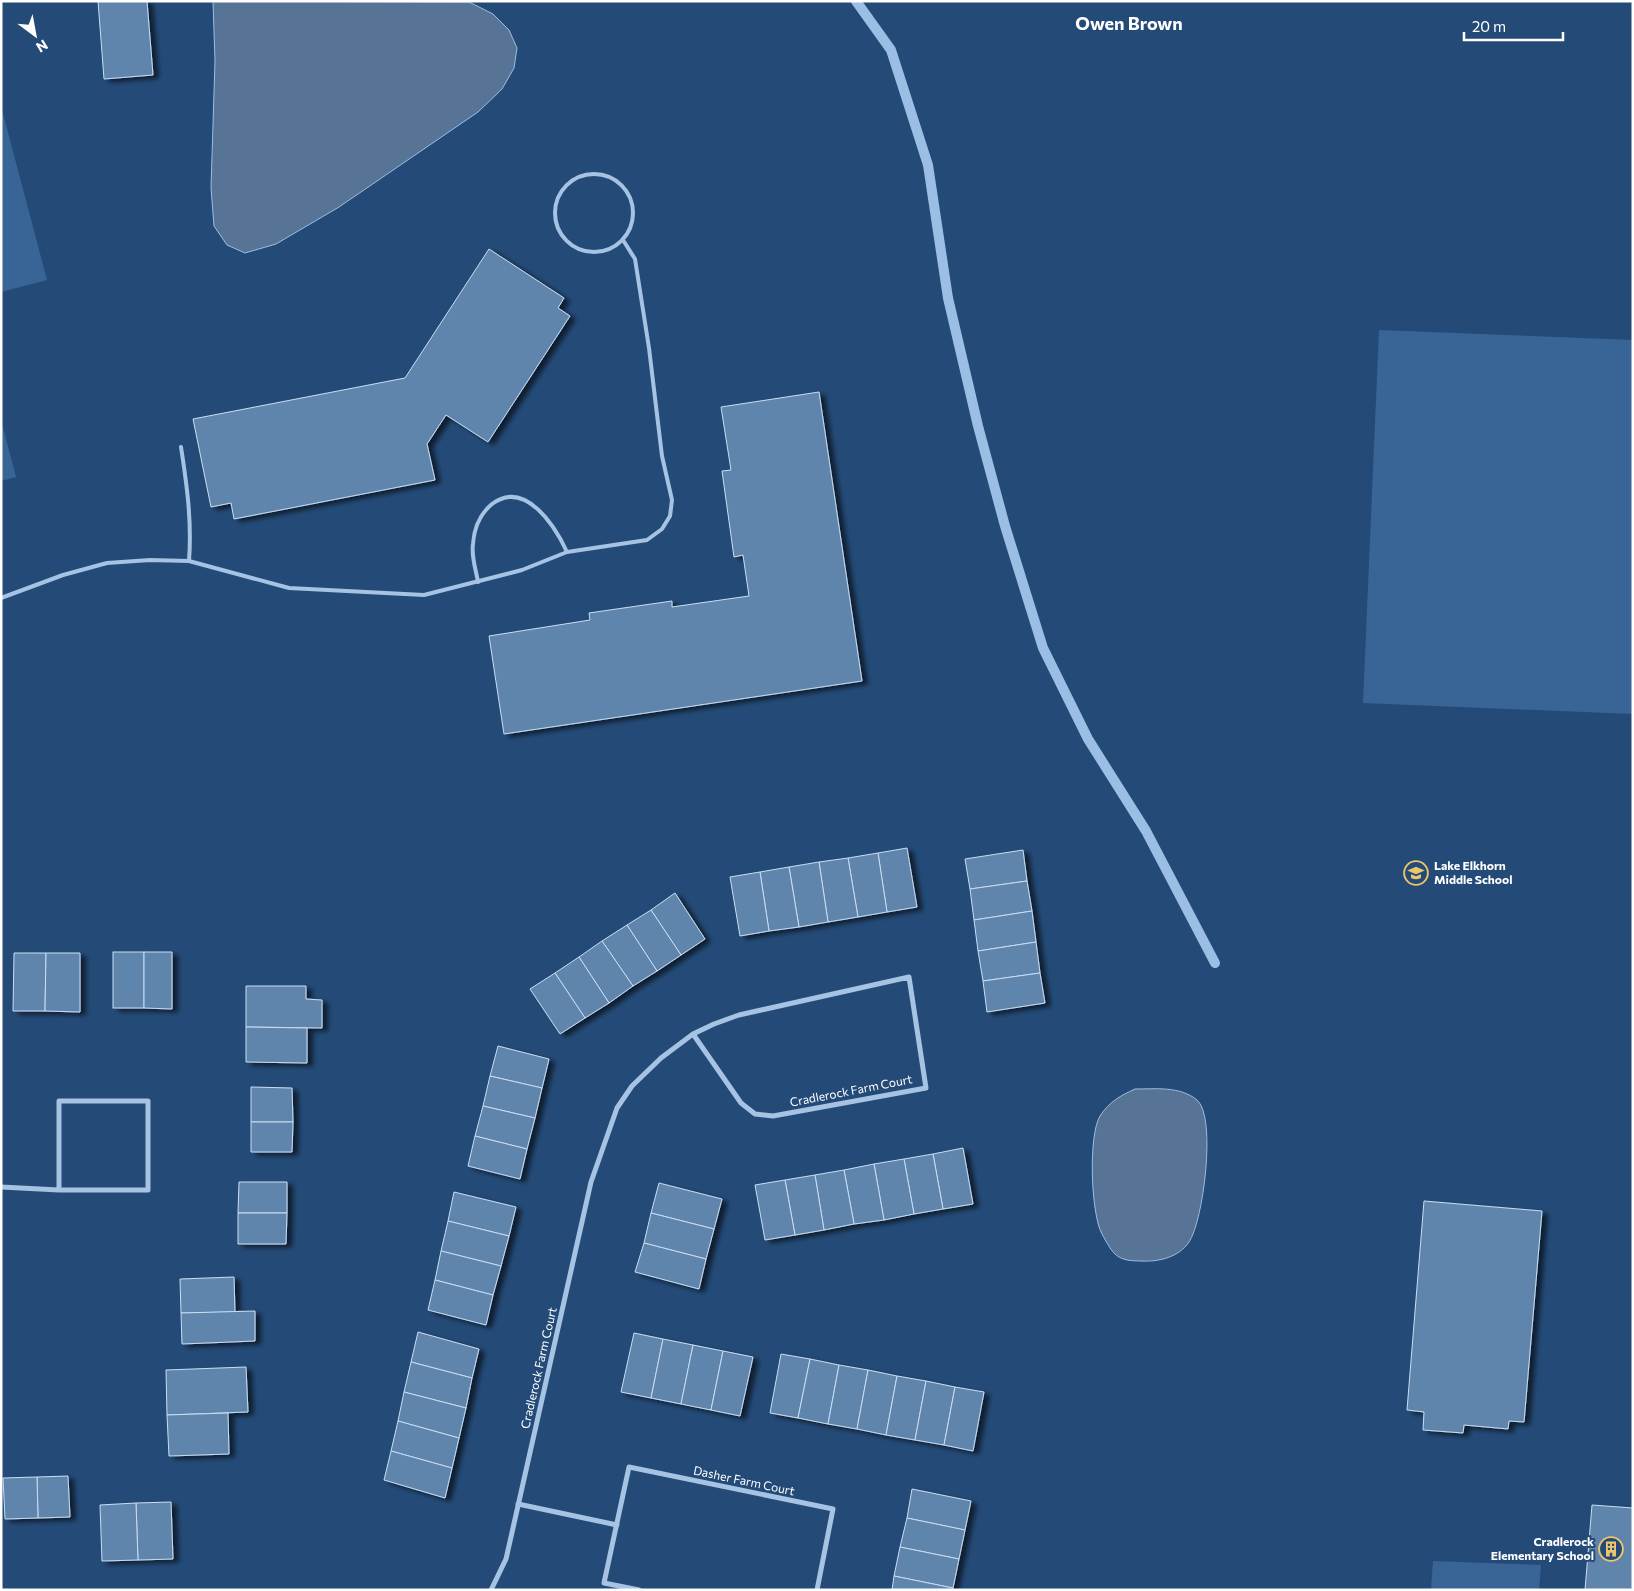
<svg xmlns="http://www.w3.org/2000/svg" width="1634" height="1591" font-family="Commissioner,sans-serif">
  <defs>
    <filter id="shadow"><feDropShadow dx="5.5" dy="3" stdDeviation="2.5" flood-color="#0009"/></filter>
  </defs>
  <rect width="100%" height="100%" fill="#244b78"/>
  <g fill="#386596">
    <path d="M 1,106 L 47,280 L 1,292 Z"/>
    <path d="M 1379,330 L 1633,340 L 1633,714 L 1363,703 Z"/>
    <path d="M 1,420 L 16,477 L 1,481 Z"/>
    <path d="M 1433,1561 L 1541,1565 L 1539,1590 L 1431,1590 Z"/>
  </g>
  <g fill="#577395" stroke="#9bbee4">
    <path d="M 213,1 L 469,2 L 493,14 L 509,30 L 517,48 L 514,68 L 502,89 L 478,112 L 339,207 L 276,244 L 245,253 L 227,245 L 214,226 L 211,188 L 215,61 Z"/>
    <path d="M 1135,1089 C 1156,1089 1180,1086 1197,1100 C 1217,1117 1203,1222 1189,1242 C 1179,1257 1159,1262 1142,1261 C 1117,1261 1114,1256 1102,1234 C 1091,1214 1088,1136 1100,1116 C 1110,1101 1120,1096 1135,1089 Z"/>
  </g>
  <g fill="none" stroke-linecap="round" stroke-linejoin="round">
    <path stroke="#9bbee4" stroke-width="10" d="M 856,1 L 891,50 L 928,165 L 948,298 L 978,426 L 1005,526 L 1043,648 L 1088,739 L 1146,831 L 1215,963"/>
  </g>
  <g fill="#6185ac" stroke="#c9ddf3" filter="url(#shadow)">
    <path d="M 98,1 L 147,1 L 153,75 L 104,79 Z"/>
    <path d="M 489,249 L 564,298 L 558,308 L 570,316 L 488,442 L 446,415 L 427,444 L 435,480 L 234,519 L 231,503 L 211,507 L 193,419 L 405,378 Z"/>
    <path d="M 819,392 L 862,681 L 504,734 L 489,636 L 590,620 L 589,613 L 672,601 L 672,607 L 749,596 L 743,555 L 734,557 L 722,471 L 731,470 L 721,407 Z"/>
    <path d="M 907,848 L 917,907 L 887,912 L 878,853 Z"/>
    <path d="M 1023,850 L 1027,881 L 970,889 L 965,859 Z"/>
    <path d="M 878,853 L 887,912 L 858,917 L 848,858 Z"/>
    <path d="M 848,858 L 858,917 L 828,922 L 819,862 Z"/>
    <path d="M 819,862 L 828,922 L 799,927 L 789,867 Z"/>
    <path d="M 789,867 L 799,927 L 769,931 L 760,872 Z"/>
    <path d="M 760,872 L 769,931 L 740,936 L 730,877 Z"/>
    <path d="M 1027,881 L 1032,911 L 974,920 L 970,889 Z"/>
    <path d="M 675,893 L 705,939 L 681,955 L 651,910 Z"/>
    <path d="M 651,910 L 681,955 L 657,971 L 627,925 Z"/>
    <path d="M 1032,911 L 1036,942 L 978,951 L 974,920 Z"/>
    <path d="M 627,925 L 657,971 L 633,986 L 602,941 Z"/>
    <path d="M 602,941 L 633,986 L 609,1003 L 579,957 Z"/>
    <path d="M 1036,942 L 1040,973 L 983,981 L 978,951 Z"/>
    <rect x="113" y="952" width="31" height="56"/>
    <path d="M 144,952 L 172,952 L 172,1009 L 144,1008 Z"/>
    <path d="M 14,953 L 46,953 L 45,1011 L 13,1011 Z"/>
    <path d="M 46,953 L 80,953 L 80,1012 L 45,1011 Z"/>
    <path d="M 579,957 L 609,1003 L 585,1018 L 555,973 Z"/>
    <path d="M 555,973 L 585,1018 L 560,1034 L 530,989 Z"/>
    <path d="M 1040,973 L 1045,1003 L 987,1012 L 983,981 Z"/>
    <path d="M 246,986 L 306,986 L 306,999 L 322,1000 L 322,1028 L 246,1027 Z"/>
    <path d="M 246,1027 L 307,1028 L 307,1063 L 246,1062 Z"/>
    <path d="M 498,1046 L 549,1059 L 542,1088 L 490,1076 Z"/>
    <path d="M 490,1076 L 542,1088 L 535,1118 L 483,1106 Z"/>
    <path d="M 251,1087 L 292,1088 L 293,1122 L 251,1122 Z"/>
    <path d="M 483,1106 L 535,1118 L 527,1149 L 475,1136 Z"/>
    <path d="M 251,1122 L 293,1122 L 292,1152 L 251,1152 Z"/>
    <path d="M 475,1136 L 527,1149 L 520,1179 L 468,1166 Z"/>
    <path d="M 963,1148 L 973,1204 L 943,1209 L 933,1154 Z"/>
    <path d="M 933,1154 L 943,1209 L 914,1214 L 904,1159 Z"/>
    <path d="M 904,1159 L 914,1214 L 884,1220 L 874,1164 Z"/>
    <path d="M 874,1164 L 884,1220 L 854,1224 L 844,1170 Z"/>
    <path d="M 844,1170 L 854,1224 L 824,1230 L 815,1175 Z"/>
    <path d="M 815,1175 L 824,1230 L 795,1235 L 785,1180 Z"/>
    <path d="M 785,1180 L 795,1235 L 765,1240 L 755,1185 Z"/>
    <path d="M 239,1182 L 287,1182 L 287,1213 L 238,1213 Z"/>
    <path d="M 659,1183 L 722,1199 L 714,1229 L 651,1213 Z"/>
    <path d="M 454,1192 L 516,1207 L 509,1236 L 448,1221 Z"/>
    <path d="M 1424,1201 L 1542,1211 L 1524,1422 L 1509,1421 L 1508,1429 L 1464,1425 L 1463,1433 L 1423,1430 L 1424,1412 L 1407,1410 Z"/>
    <path d="M 238,1213 L 287,1213 L 286,1244 L 238,1244 Z"/>
    <path d="M 651,1213 L 714,1229 L 706,1259 L 644,1243 Z"/>
    <path d="M 448,1221 L 509,1236 L 501,1266 L 441,1251 Z"/>
    <path d="M 644,1243 L 706,1259 L 699,1289 L 635,1272 Z"/>
    <path d="M 441,1251 L 501,1266 L 493,1295 L 435,1280 Z"/>
    <path d="M 234,1277 L 235,1312 L 181,1313 L 180,1279 Z"/>
    <path d="M 435,1280 L 493,1295 L 486,1325 L 428,1310 Z"/>
    <path d="M 255,1311 L 255,1341 L 182,1344 L 181,1313 Z"/>
    <path d="M 418,1332 L 479,1349 L 472,1378 L 411,1362 Z"/>
    <path d="M 634,1333 L 663,1339 L 651,1398 L 621,1392 Z"/>
    <path d="M 663,1339 L 693,1345 L 681,1404 L 651,1398 Z"/>
    <path d="M 693,1345 L 723,1351 L 711,1410 L 681,1404 Z"/>
    <path d="M 723,1351 L 753,1357 L 740,1416 L 711,1410 Z"/>
    <path d="M 781,1354 L 810,1359 L 798,1418 L 770,1413 Z"/>
    <path d="M 810,1359 L 839,1365 L 828,1424 L 798,1418 Z"/>
    <path d="M 411,1362 L 472,1378 L 466,1408 L 404,1392 Z"/>
    <path d="M 839,1365 L 868,1370 L 857,1429 L 828,1424 Z"/>
    <path d="M 246,1367 L 248,1412 L 167,1415 L 166,1370 Z"/>
    <path d="M 868,1370 L 897,1376 L 886,1435 L 857,1429 Z"/>
    <path d="M 897,1376 L 926,1381 L 915,1440 L 886,1435 Z"/>
    <path d="M 926,1381 L 955,1387 L 944,1445 L 915,1440 Z"/>
    <path d="M 955,1387 L 984,1392 L 973,1451 L 944,1445 Z"/>
    <path d="M 404,1392 L 466,1408 L 459,1438 L 398,1421 Z"/>
    <path d="M 228,1413 L 229,1454 L 169,1456 L 167,1415 Z"/>
    <path d="M 398,1421 L 459,1438 L 452,1468 L 391,1451 Z"/>
    <path d="M 391,1451 L 452,1468 L 445,1498 L 384,1480 Z"/>
    <path d="M 68,1476 L 70,1517 L 38,1518 L 37,1477 Z"/>
    <path d="M 37,1477 L 38,1518 L 5,1519 L 3,1478 Z"/>
    <path d="M 912,1489 L 971,1501 L 965,1530 L 907,1518 Z"/>
    <path d="M 171,1502 L 173,1559 L 138,1560 L 136,1503 Z"/>
    <path d="M 136,1503 L 138,1560 L 102,1561 L 100,1505 Z"/>
    <path d="M 1592,1505 L 1633,1508 L 1633,1590 L 1585,1590 Z"/>
    <path d="M 907,1518 L 965,1530 L 959,1559 L 900,1547 Z"/>
    <path d="M 900,1547 L 959,1559 L 953,1588 L 894,1576 Z"/>
    <path d="M 894,1576 L 953,1588 L 953,1590 L 892,1590 Z"/>
  </g>
  <g fill="none" stroke-linecap="round" stroke-linejoin="round">
    <g stroke="#a6c3e3" stroke-width="4">
      <circle cx="594" cy="213" r="39"/>
      <path d="M 181,447 C 187,486 192,522 189,561"/>
      <path d="M 478,582 C 476,570 471,556 473,544 C 474,529 480,514 492,504 C 525,479 555,526 567,552"/>
      <path d="M 1,598 L 63,575 L 107,563 L 150,560 L 189,561 L 289,588 L 424,595 L 522,570 L 567,552 L 647,540 L 662,529 L 670,516 L 672,500 L 662,456 L 649,348 L 635,259 L 623,240"/>
    </g>
    <g stroke="#a6c3e3" stroke-width="5">
      <path d="M 1,1187 L 59,1190 L 148,1190 L 148,1101 L 59,1101 L 59,1190"/>
      <path d="M 518,1504 L 617,1525"/>
      <path d="M 491,1590 L 506,1559 L 591,1182 L 617,1108 L 632,1086 L 661,1058 L 693,1034 L 714,1024 L 739,1015 L 909,977 L 926,1088 L 773,1116 L 755,1114 L 741,1103 L 693,1034"/>
      <path d="M 639,1590 L 604,1583 L 629,1467 L 833,1509 L 817,1590"/>
    </g>
  </g>
  <defs>
    <g id="school-ring" transform="scale(1.25)"><circle r="9.5" fill="#244b78" stroke="#edc56b" stroke-width="1.5"/><path d="M0-5L7-2L0 1L-7-2ZM-4 1L0 2.5L4 1V4Q0 6-4 4Z" fill="#edc56b"/></g>
    <g id="building-ring" transform="scale(1.25)"><circle r="9.5" fill="#244b78" stroke="#edc56b" stroke-width="1.5"/><path d="M-4-6H4V6H1V3H-1V6H-4ZM-2.5-4.3h1.7v1.8h-1.7ZM.8-4.3h1.7v1.8H.8ZM-2.5-1h1.7V.8h-1.7ZM.8-1h1.7V.8H.8Z" fill="#edc56b"/></g>
  </defs>
  <g fill-rule="evenodd">
    <use href="#school-ring" x="1416" y="873"/>
    <use href="#building-ring" x="1611" y="1549"/>
  </g>
  <g text-anchor="middle" stroke-width="4" stroke-linejoin="round" paint-order="stroke">
    <g font-size="12" font-weight="bold" fill="#fff" stroke="#244b78" text-anchor="start">
      <text x="1434" y="870">Lake Elkhorn<tspan x="1434" dy="14">Middle School</tspan></text>
      <text x="1594" y="1546" text-anchor="end">Cradlerock<tspan x="1594" dy="14">Elementary School</tspan></text>
    </g>
    <g font-size="12" fill="#fff" stroke="#244b78">
      <text transform="translate(851 1091) rotate(-11)" y="4">Cradlerock Farm Court</text>
      <text transform="translate(539 1368) rotate(-77)" y="4">Cradlerock Farm Court</text>
      <text transform="translate(744 1481) rotate(12)" y="4">Dasher Farm Court</text>
    </g>
    <g font-size="18" font-weight="bold" fill="#fff" stroke="#244b78">
      <text x="1129" y="30">Owen Brown</text>
    </g>
  </g>
  <rect width="1634" height="1591" fill="none" stroke="#ffffff" stroke-width="5"/>
  <g transform="translate(35 35) rotate(148)" stroke="#244b78" stroke-width="4" paint-order="stroke">
  <path d="M0-4L9 19L0 12L-9 19Z" fill="#ffffff"/>
  <text y="-8" font-size="14" font-weight="bold" text-anchor="middle" fill="#ffffff">N</text>
  </g>
  <path d="M1464 32v8h99v-8" fill="none" stroke="#ffffff" stroke-width="2.5"/>
  <text x="1472" y="32" font-size="15" fill="#ffffff" stroke="#244b78" stroke-width="4" paint-order="stroke">20 m</text>
</svg>
